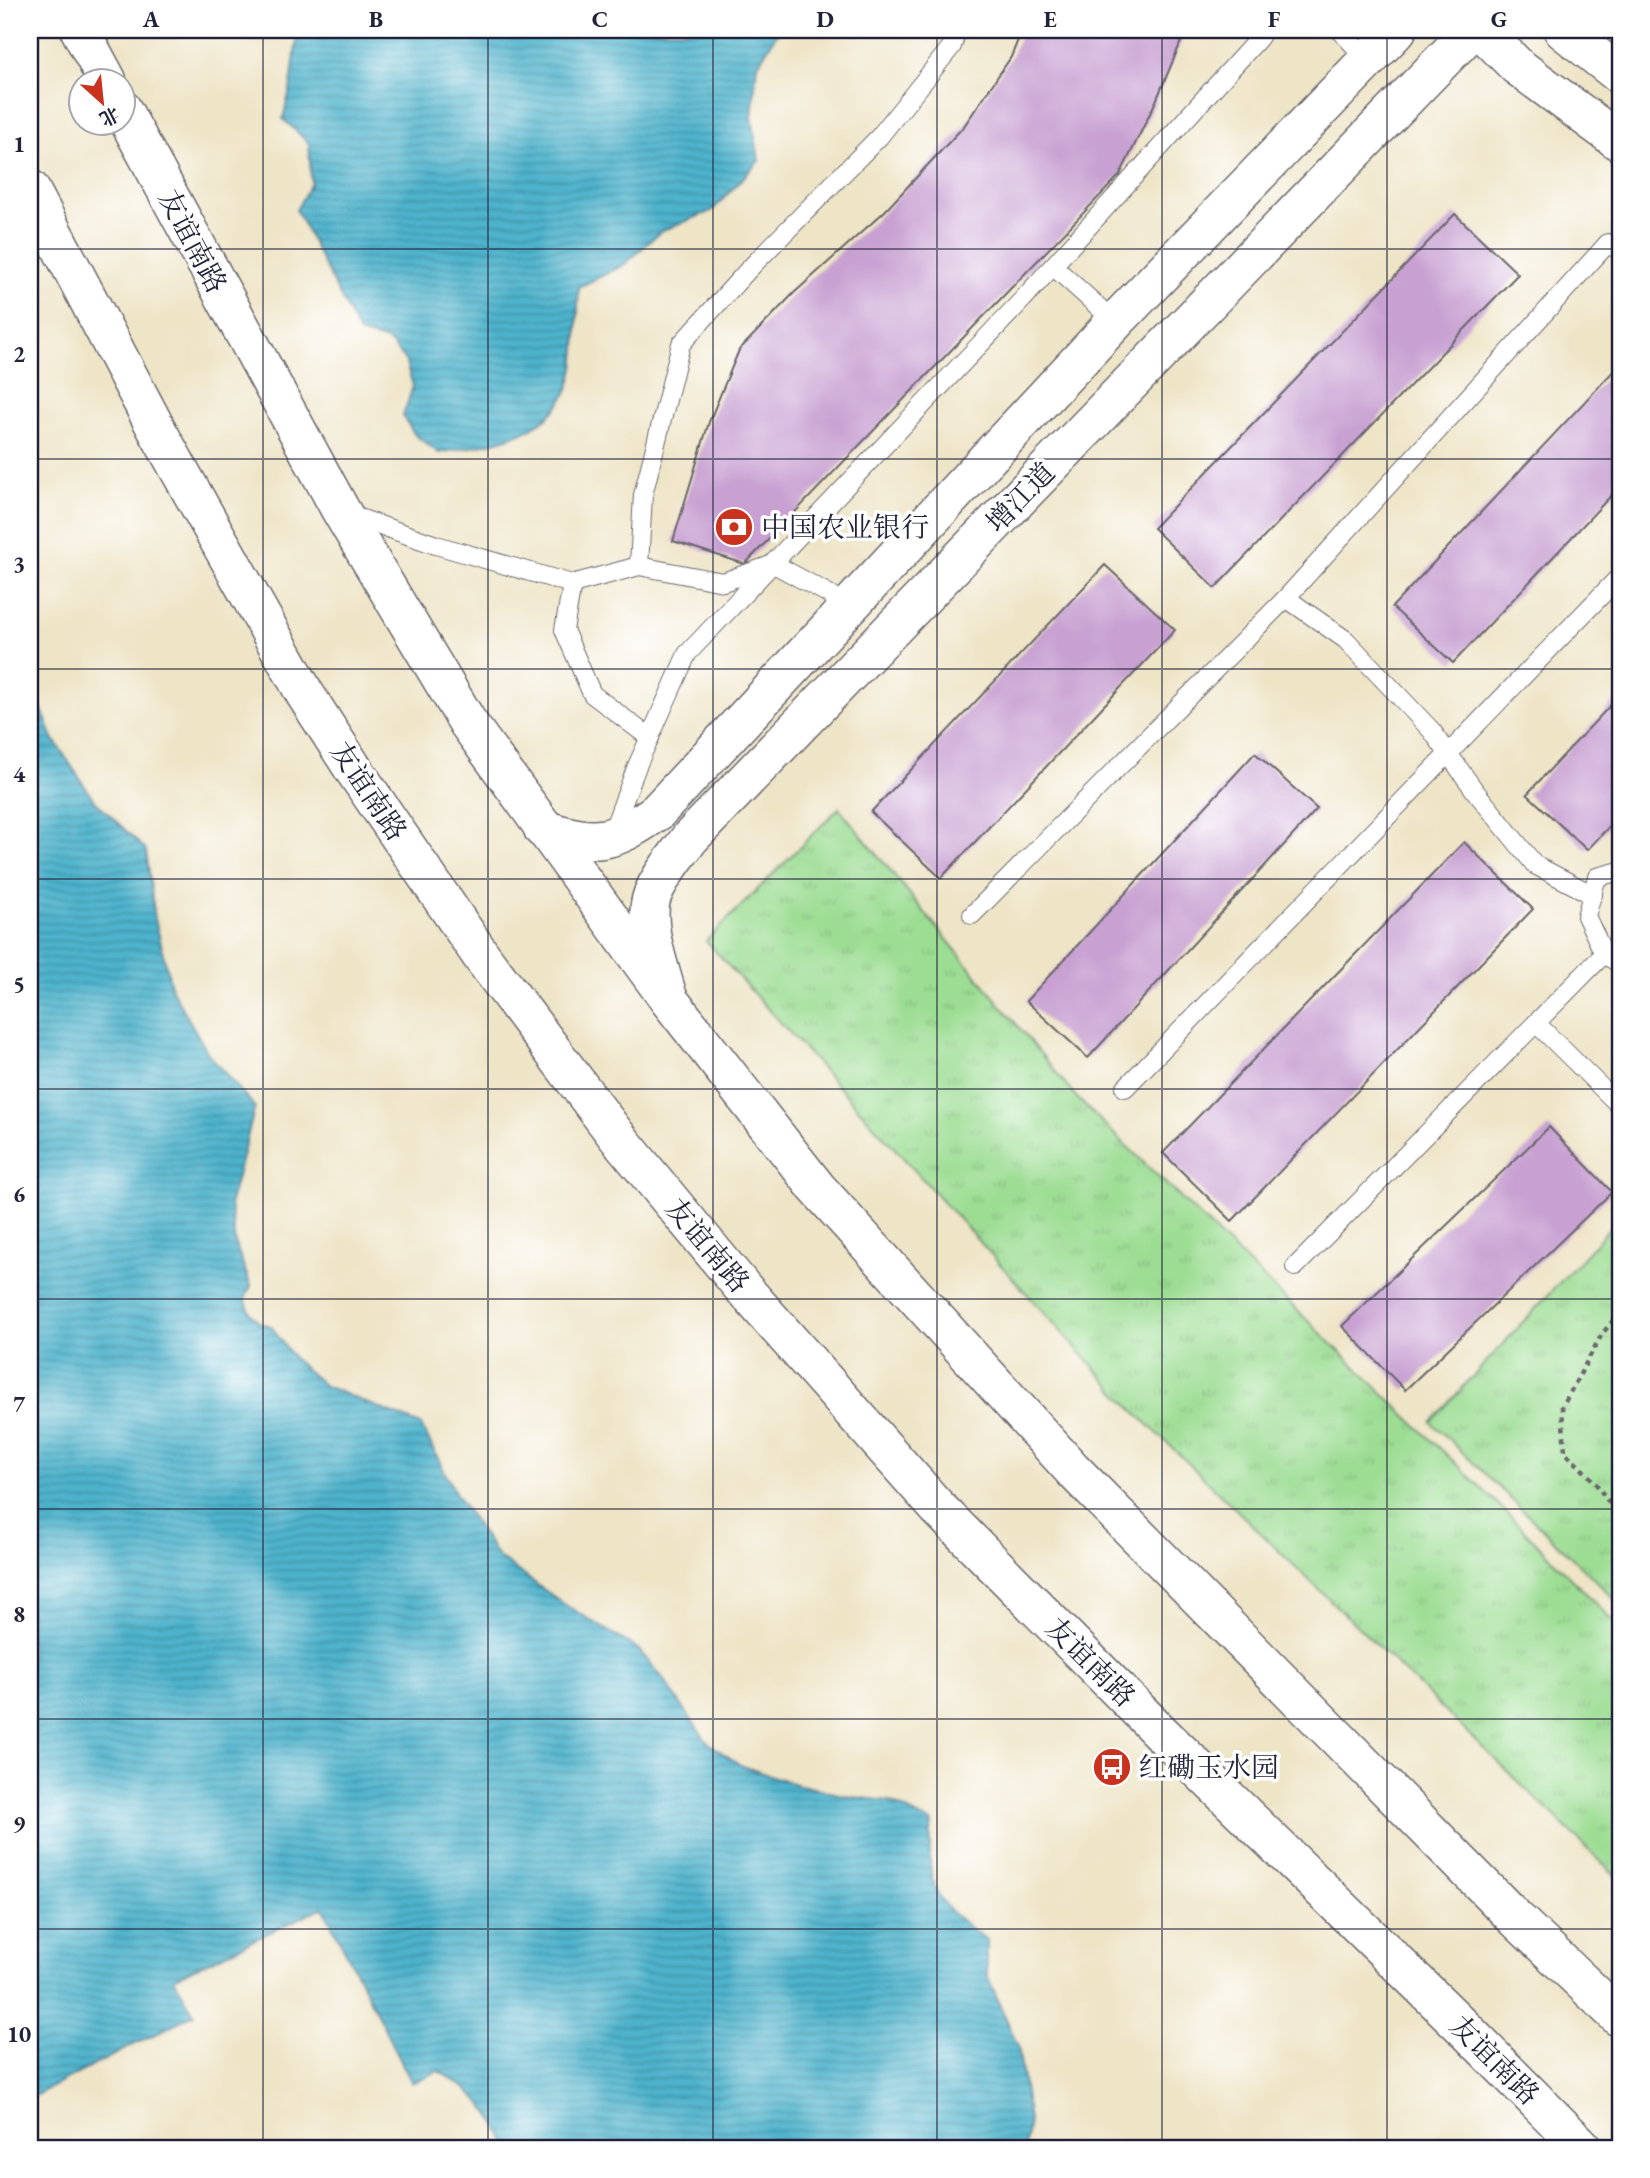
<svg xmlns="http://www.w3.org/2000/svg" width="1650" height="2178" font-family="'EB Garamond','Noto Serif SC',serif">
  <defs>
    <pattern id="grass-tufts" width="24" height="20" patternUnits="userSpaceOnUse" patternTransform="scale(1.75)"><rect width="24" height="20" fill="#9cdd93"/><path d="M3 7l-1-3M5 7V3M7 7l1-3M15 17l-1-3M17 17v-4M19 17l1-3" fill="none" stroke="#86bd80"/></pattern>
    <pattern id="water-rules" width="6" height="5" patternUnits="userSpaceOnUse" patternTransform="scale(1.75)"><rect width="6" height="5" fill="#4eb3cc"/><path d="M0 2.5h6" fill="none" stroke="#4091a7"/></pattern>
  </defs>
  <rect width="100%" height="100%" fill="#fff"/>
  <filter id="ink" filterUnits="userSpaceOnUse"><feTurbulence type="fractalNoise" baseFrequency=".0143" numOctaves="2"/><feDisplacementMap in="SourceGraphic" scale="14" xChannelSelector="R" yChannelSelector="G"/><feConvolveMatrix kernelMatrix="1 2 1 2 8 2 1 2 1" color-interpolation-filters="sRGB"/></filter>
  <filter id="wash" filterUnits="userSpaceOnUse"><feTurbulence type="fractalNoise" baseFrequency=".00686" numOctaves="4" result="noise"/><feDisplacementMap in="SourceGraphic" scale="28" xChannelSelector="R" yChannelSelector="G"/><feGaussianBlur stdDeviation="1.57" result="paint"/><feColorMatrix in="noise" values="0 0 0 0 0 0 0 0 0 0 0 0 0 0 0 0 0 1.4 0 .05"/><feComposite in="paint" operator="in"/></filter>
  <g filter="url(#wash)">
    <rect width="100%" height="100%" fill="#eee4c6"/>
    <g fill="url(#grass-tufts)" stroke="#5f8067" stroke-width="2">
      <path d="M 839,808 L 1077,1098 L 1503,1509 L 1620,1628 L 1620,1880 L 1129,1406 L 706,941 Z"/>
      <path d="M 1620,1217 L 1620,1405 L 1616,1414 L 1620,1417 L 1620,1604 L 1431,1422 Z"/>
    </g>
    <g fill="url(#water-rules)" stroke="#386a84" stroke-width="2">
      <path d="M 298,30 L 779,30 L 757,66 L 752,117 L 759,161 L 712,211 L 661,231 L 624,265 L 579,287 C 577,313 578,342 574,368 C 562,437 495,442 439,453 L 415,435 L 403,416 L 413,386 L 405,360 L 390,342 L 359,333 L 296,210 L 311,183 L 309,143 L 283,119 L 291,85 Z"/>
      <path d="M 30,679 L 53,738 L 94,800 L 146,850 L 155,919 L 172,990 L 209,1055 L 255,1107 L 230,1203 L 235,1243 L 251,1286 L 245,1299 L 251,1314 L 260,1323 L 271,1326 L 295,1360 L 325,1386 L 421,1425 L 456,1494 L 498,1557 L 567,1606 L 638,1649 L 662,1677 L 707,1742 L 742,1766 L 796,1784 L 852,1797 L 889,1801 L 932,1823 C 925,1889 934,1902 987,1940 L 987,1975 L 1018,2046 L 1029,2120 L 1025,2148 L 507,2148 C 494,2110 473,2090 438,2071 L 412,2083 L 323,1907 L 174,1978 L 194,2014 L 30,2098 Z"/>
    </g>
    <g id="blocks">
      <g fill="#c8a1d2">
        <path d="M 1022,30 L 1186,30 L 1156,101 L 1120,175 L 745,564 L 673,541 L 709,422 L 739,350 L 794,293 L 885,211 L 964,126 L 1011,57 Z"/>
        <path d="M 1455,214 L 1518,274 L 1215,588 L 1153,528 Z"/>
        <path d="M 1620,364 L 1620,486 L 1453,663 L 1392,607 Z"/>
        <path d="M 1105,565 L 1175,630 L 941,878 L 871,812 Z"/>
        <path d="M 1620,695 L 1620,815 L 1587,850 L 1527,794 Z"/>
        <path d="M 1255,753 L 1317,809 L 1088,1058 L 1026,1001 Z"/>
        <path d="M 1464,842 L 1533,909 L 1232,1221 L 1163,1153 Z"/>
        <path d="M 1549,1127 L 1612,1192 L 1405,1390 L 1342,1326 Z"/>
      </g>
    </g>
  </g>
  <g filter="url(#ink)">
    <use href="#blocks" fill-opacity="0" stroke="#69666c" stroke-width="2"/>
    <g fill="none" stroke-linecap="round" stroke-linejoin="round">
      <g stroke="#69666c" stroke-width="20">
        <g id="service">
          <path d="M 1340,30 L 1367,60"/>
          <path d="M 1053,266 L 1115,322"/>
          <path d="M 348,514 L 436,545 L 572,584 L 639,566 L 723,582 L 774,564 L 849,605"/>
          <path d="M 639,566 L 643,495 L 681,344 L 749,269 L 879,137 L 952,46 L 957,30"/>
          <path d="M 572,584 L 564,630 L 592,694 L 650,738"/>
          <path d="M 1286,598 L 1346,640 L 1432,731 L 1475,791 L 1535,865 L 1593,895"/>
          <path d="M 611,835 L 637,766 L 687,654 L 1023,299 L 1259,38 L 1264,30"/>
          <path d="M 1620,871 L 1597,877 L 1586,916 L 1604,954 L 1620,964"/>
          <path d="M 972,915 L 1286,598 L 1608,243 L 1620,251"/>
          <path d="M 1536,1023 L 1620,1106"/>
          <path d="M 1125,1088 L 1620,576"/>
          <path d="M 1295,1267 L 1604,954"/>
        </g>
      </g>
      <g stroke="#69666c" stroke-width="41">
        <g id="tertiary">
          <path d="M 1481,30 L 1517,66 L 1620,142"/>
          <path d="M 1563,30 L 1620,75"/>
          <path d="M 543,829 C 596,846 611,844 657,812 L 1115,322 L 1397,30"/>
          <path d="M 668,998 C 660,968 647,936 650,905 C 652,884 678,855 690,838 L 1472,30"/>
        </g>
      </g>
      <g stroke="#69666c" stroke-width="41">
        <g id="primary">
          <path d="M 80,30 L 107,80"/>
          <path d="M 122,109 L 341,511 L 468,723 L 669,1000 L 817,1188 L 1072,1469 L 1515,1918 L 1620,2018"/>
          <path d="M 30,189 L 158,432 L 305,694 L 354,770 L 482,957 L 616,1135 L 743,1288 L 937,1507 L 1159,1731 L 1462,2026 L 1583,2148"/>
        </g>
      </g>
      <path stroke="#69666c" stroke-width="4.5" stroke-dasharray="5 5" stroke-linecap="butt" d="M 1620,1312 L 1602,1334 L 1562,1407 L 1565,1452 L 1594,1481 L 1620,1519"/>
      <use href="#service" stroke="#fff" stroke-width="18"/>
      <use href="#tertiary" stroke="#fff" stroke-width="38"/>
      <use href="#primary" stroke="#fff" stroke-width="38"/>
    </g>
  </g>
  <path fill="none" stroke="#22223b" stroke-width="2" stroke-opacity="0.55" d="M 263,30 L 263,2148M 488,30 L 488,2148M 713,30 L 713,2148M 937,30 L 937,2148M 1162,30 L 1162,2148M 1387,30 L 1387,2148M 30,249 L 1620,249M 30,459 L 1620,459M 30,669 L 1620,669M 30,879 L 1620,879M 30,1089 L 1620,1089M 30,1299 L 1620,1299M 30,1509 L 1620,1509M 30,1719 L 1620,1719M 30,1929 L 1620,1929"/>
  <defs>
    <g id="bank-disc" transform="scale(2.0125)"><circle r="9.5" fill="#c8321e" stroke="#fff"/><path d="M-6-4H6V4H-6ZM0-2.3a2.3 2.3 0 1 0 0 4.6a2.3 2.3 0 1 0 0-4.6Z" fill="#fff"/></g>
    <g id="bus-disc" transform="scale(2.0125)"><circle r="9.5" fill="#c8321e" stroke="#fff"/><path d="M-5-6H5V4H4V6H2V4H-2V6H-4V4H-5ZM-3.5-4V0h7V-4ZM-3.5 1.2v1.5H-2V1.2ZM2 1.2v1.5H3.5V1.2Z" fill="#fff"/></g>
  </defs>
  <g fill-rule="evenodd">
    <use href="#bank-disc" x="734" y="527"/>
    <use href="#bus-disc" x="1112" y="1767"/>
  </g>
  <g text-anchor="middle" stroke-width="7" stroke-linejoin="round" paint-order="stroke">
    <g font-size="28" fill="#22223b" stroke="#fff">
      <text transform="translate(193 241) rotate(62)" y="10">友谊南路</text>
      <text transform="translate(1020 497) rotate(-46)" y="10">增江道</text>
      <text transform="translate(369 791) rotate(56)" y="10">友谊南路</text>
      <text transform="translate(708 1245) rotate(50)" y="10">友谊南路</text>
      <text transform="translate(1091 1662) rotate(45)" y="10">友谊南路</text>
      <text transform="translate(1495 2060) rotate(45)" y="10">友谊南路</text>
    </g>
    <g font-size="28" fill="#22223b" stroke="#fff" text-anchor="start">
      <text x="761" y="537">中国农业银行</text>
      <text x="1139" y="1777">红磡玉水园</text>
    </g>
  </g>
  <rect width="1650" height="2178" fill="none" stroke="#fff" stroke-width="77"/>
  <g transform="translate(102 102) rotate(153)"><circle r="33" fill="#ffffff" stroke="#a7a7b1" stroke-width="2"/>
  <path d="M0-5L12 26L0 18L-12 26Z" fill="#c8321e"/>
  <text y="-10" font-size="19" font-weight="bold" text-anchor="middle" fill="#22223b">北</text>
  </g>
  <rect x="38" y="38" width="1574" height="2102" fill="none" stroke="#22223b" stroke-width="2.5"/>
  <g font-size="23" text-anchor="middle" font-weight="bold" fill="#22223b">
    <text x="151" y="27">A</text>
    <text x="376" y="27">B</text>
    <text x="600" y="27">C</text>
    <text x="825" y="27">D</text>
    <text x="1050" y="27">E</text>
    <text x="1274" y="27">F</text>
    <text x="1499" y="27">G</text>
    <text x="19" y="152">1</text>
    <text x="19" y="362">2</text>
    <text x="19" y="572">3</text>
    <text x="19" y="782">4</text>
    <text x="19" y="992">5</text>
    <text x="19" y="1202">6</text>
    <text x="19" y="1412">7</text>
    <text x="19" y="1622">8</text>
    <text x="19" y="1832">9</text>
    <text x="19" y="2042">10</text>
  </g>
</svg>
